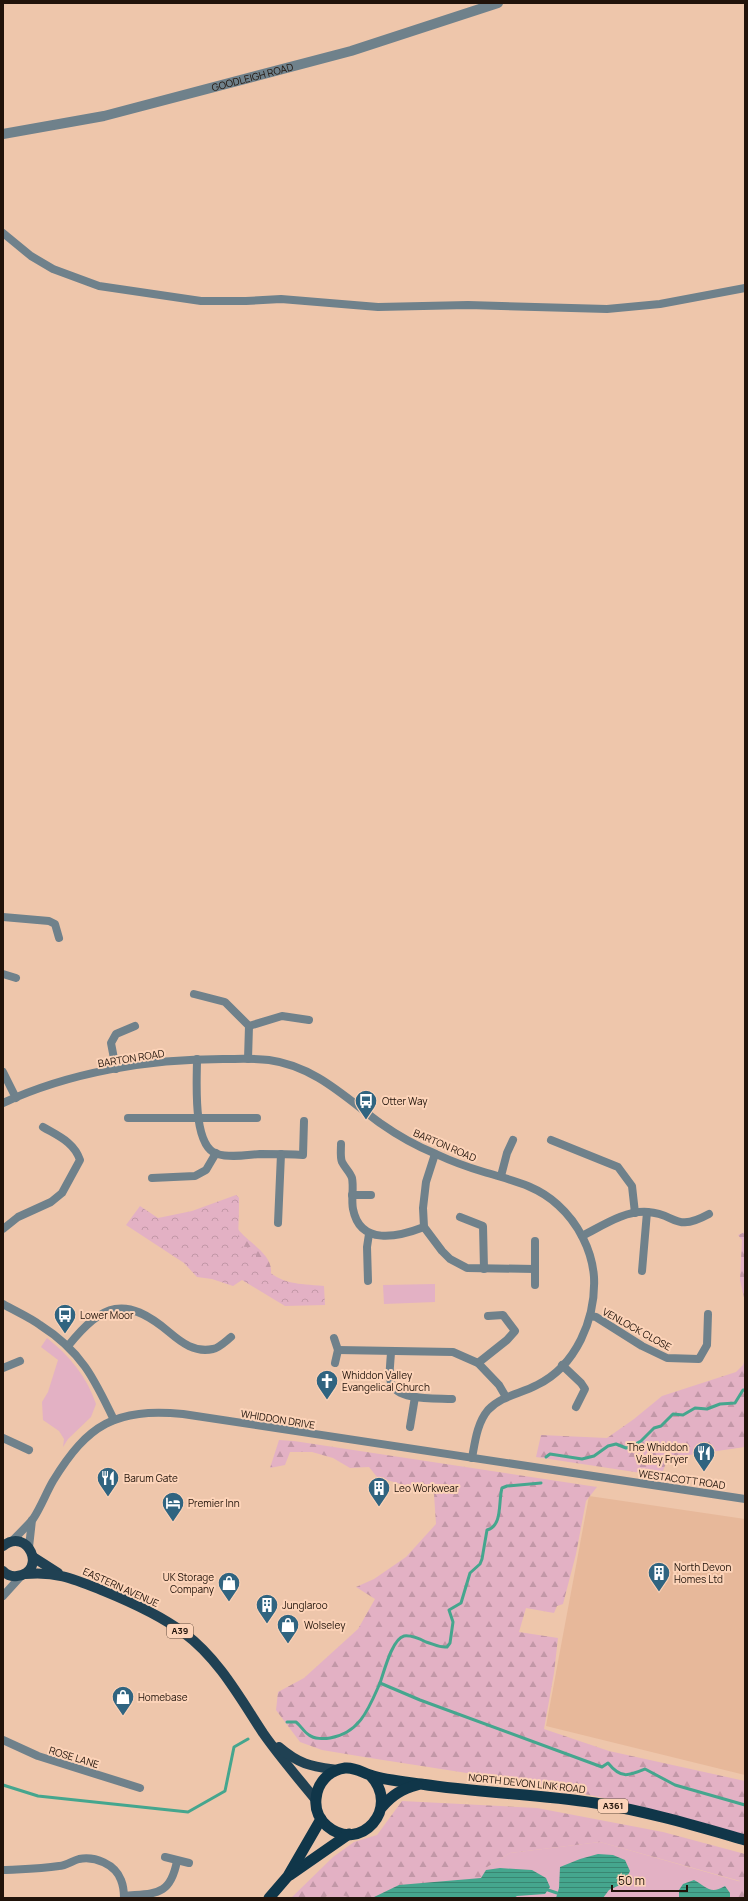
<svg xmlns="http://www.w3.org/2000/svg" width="748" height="1901" font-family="Manrope,sans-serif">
  <defs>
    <pattern id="forest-firs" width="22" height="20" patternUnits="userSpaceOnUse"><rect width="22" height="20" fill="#e3b1c4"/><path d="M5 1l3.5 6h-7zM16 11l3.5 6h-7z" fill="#c297a7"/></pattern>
    <pattern id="park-crowns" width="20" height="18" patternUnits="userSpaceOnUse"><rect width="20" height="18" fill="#e3b1c4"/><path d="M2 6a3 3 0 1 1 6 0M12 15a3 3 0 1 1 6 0" fill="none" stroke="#c297a7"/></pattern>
    <pattern id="water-rules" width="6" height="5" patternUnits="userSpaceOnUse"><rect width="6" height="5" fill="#45a68e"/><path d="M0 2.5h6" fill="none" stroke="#398672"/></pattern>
  </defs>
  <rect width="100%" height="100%" fill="#eec6ab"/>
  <path fill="#e7b89a" d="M 589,1496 L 745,1519 L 745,1775 L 546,1726 Z"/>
  <g fill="#e3b1c4">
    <path d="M 435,1284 L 435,1302 L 384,1304 L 383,1285 Z"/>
    <path d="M 47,1338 C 70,1356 87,1377 96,1404 L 91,1417 L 68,1439 L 63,1447 L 64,1439 L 59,1431 L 43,1420 L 42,1402 L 48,1392 L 58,1360 L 41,1347 Z"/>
    <path d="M 600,1842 L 745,1883 L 745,1898 L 324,1898 L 333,1892 L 487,1867 L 510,1853 Z"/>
  </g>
  <g fill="url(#forest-firs)">
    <path d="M 236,1195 L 239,1198 L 238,1229 C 248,1243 277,1256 270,1277 L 230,1250 Z"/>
    <path d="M 745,1232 L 745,1302 L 740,1280 L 742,1240 L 738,1235 Z"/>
    <path d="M 745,1359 L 745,1447 L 668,1458 L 661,1476 L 536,1457 L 541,1435 L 607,1438 L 634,1419 L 662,1396 L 736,1372 L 743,1365 Z"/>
    <path d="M 279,1440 L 294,1441 L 597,1487 L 586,1501 L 576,1554 L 563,1604 L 557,1606 L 554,1613 L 526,1608 L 519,1632 L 558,1638 L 554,1673 L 544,1729 L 609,1751 L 745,1781 L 745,1835 C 680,1815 615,1799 548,1787 C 473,1773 397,1763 322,1750 L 300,1742 L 276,1710 L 278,1692 L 304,1678 L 358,1629 L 375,1599 L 356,1587 L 374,1579 L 406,1557 L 436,1524 L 434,1494 L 377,1477 L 369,1467 L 350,1468 L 333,1458 L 312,1452 L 290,1452 L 285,1465 L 270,1468 Z"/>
    <path d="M 402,1801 L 537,1808 L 663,1832 L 745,1854 L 745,1898 L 730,1898 L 730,1893 L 740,1881 L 600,1842 L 510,1853 L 487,1867 L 481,1878 L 399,1885 L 372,1898 L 351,1898 L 333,1892 L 324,1898 L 291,1898 L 333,1857 L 354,1842 L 377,1835 Z"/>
  </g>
  <path fill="url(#park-crowns)" d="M 236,1195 L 239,1198 L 238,1246 L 256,1248 L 256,1261 C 282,1285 291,1283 324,1286 L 325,1305 L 285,1306 L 242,1280 L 233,1286 L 212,1279 L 197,1277 L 184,1263 L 126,1225 L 140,1206 L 158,1218 L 192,1211 Z"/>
  <g fill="url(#water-rules)">
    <path d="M 598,1854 L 613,1855 L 625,1860 L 630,1871 L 624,1883 L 609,1890 L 603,1898 L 556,1898 L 559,1888 L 560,1867 L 580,1859 Z"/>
    <path d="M 500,1868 L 532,1870 L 546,1878 L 550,1887 L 545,1894 L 517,1896 L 514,1898 L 372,1898 L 399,1885 L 481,1878 L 486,1870 Z"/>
    <path d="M 694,1880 C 707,1887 710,1895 725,1886 L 730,1893 L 730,1898 L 679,1898 L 679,1890 L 683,1884 Z"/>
  </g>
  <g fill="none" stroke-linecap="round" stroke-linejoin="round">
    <g stroke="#45a68e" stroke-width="3">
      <path d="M 546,1457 L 550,1454 L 582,1459 L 594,1456 L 608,1446 L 616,1444 L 626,1448 L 630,1447 L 641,1441 L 654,1428 L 661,1426 L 673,1414 L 683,1415 L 695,1408 L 707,1409 L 720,1404 L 735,1403 L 743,1390 L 745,1390"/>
      <path d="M 380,1683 C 384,1672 392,1639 404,1636 C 411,1635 420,1639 426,1642 C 434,1644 439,1648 447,1647 L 450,1643 L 453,1622 L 449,1610 L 461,1603 L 470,1573 L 480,1564 L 482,1559 L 487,1530 C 503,1526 498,1502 502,1488 L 507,1486 L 541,1483"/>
      <path d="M 287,1722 L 296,1722 C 301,1726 304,1732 309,1735 C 314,1739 324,1739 330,1738 C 360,1733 369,1708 380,1683 L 420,1700 L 602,1767 L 608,1763 C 621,1779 628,1776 645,1769 L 675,1785 L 745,1805"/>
      <path d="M 3,1785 L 38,1796 L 188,1812 L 225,1791 L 234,1747 L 248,1739"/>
      <path d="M 548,1890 L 557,1893"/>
    </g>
    <g stroke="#6f818b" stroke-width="8">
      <path d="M 3,233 L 31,256 L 53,269 L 99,286 L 201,301 L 246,301 L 281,299 L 378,307 L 468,305 L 607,309 L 660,304 L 745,288"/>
      <path d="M 3,917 L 49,921 L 55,924 L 59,938"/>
      <path d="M 3,974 L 16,978"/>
      <path d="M 194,994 L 225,1002 L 249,1026 L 248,1059"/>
      <path d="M 249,1026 L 282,1016 L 309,1020"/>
      <path d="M 197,1059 C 197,1080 192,1146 217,1154 C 231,1158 246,1155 260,1154 C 275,1154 289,1154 303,1155 L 304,1121"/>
      <path d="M 116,1069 L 111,1043 L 116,1034 L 135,1026"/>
      <path d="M 3,1072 L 16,1098"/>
      <path d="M 3,1103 C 70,1072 149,1059 223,1059 C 238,1059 254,1058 269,1060 C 314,1066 345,1097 380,1123 C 397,1135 416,1146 436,1154 C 451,1161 467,1167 484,1172 C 510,1180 537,1185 558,1205 C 578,1223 592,1250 594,1277 C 596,1319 576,1366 537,1385 C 520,1394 501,1396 488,1410 C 477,1423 475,1442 472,1458"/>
      <path d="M 128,1118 L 257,1118"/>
      <path d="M 551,1140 L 618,1167 L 632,1186 L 635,1213"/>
      <path d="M 341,1144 C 341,1150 340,1157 342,1162 C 345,1168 350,1172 352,1178 C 354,1188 351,1199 353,1209 C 360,1246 398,1237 424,1227"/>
      <path d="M 435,1154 L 426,1182 L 423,1208 L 424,1227 L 442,1251 L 450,1259 L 467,1268 L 535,1269"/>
      <path d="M 501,1176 L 507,1153 L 513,1140"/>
      <path d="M 152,1178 L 195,1176 L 206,1170 L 216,1153"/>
      <path d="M 352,1195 L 371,1195"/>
      <path d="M 460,1217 L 483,1226 L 484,1269"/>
      <path d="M 278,1223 L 281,1154"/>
      <path d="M 3,1229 L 18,1217 L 51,1202 L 62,1193 L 80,1160 C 74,1142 58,1136 43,1127"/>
      <path d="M 582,1236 C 602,1226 625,1210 648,1212 C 677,1214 674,1233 709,1214"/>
      <path d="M 535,1241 L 535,1285"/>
      <path d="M 642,1271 L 647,1212"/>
      <path d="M 368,1281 L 367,1247 L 369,1234"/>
      <path d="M 3,1304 C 15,1311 29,1317 40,1325 C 81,1351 94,1378 114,1420"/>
      <path d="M 590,1316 L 596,1317 L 642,1346 L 667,1358 L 699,1359 L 707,1345 L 708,1314"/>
      <path d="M 334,1338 L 338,1350 L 335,1363"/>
      <path d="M 68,1346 C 103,1303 125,1295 169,1332 C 182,1343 195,1353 213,1349 C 219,1348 226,1341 231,1337"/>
      <path d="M 338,1350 L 453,1352 L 478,1363 L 499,1385 L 506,1397"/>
      <path d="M 391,1351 C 391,1360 388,1374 391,1383 C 397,1401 436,1398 452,1399"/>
      <path d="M 478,1363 L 507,1340 L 515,1331 L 503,1315 L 488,1316"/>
      <path d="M 562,1365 L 581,1383 L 585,1389 L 576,1407"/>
      <path d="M 3,1368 L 20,1361"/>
      <path d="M 410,1427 L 415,1397"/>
      <path d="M 3,1438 L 29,1450"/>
      <path d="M 12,1541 C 19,1534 27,1526 33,1519 C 41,1507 46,1493 53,1481 C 88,1424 115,1408 183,1414 L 745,1499"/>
      <path d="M 29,1547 L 32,1520"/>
      <path d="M 3,1596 L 22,1575"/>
      <path d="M 3,1740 L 38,1756 L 140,1788"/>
      <path d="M 165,1857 L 189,1863"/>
      <path d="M 3,1870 C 22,1869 40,1869 59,1866 C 66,1866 72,1861 79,1859 C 95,1856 115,1864 121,1880 C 123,1885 124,1892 124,1898"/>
      <path d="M 124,1896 C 155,1893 170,1897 177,1861"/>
    </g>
    <path stroke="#6f818b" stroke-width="10" id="s1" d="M 3,134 L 104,116 L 351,51 L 498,3"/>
    <g stroke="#204153" stroke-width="10">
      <path d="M 3,1546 C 28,1526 48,1572 17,1576 C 12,1577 7,1575 3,1571"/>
      <path d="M 33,1557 L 58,1573"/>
      <path d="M 25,1574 C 57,1571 74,1579 104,1591 C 131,1602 160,1615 184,1633 C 218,1658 240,1698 263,1733 C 279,1756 298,1778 316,1800"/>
      <path d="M 279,1747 C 300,1765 311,1766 337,1770"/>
    </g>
    <g stroke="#103649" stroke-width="11">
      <path d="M 370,1775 C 402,1808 360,1854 327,1826 C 319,1819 315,1809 316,1799 C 317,1783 329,1770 345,1768 C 355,1767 361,1772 370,1775 C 384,1780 406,1782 421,1784 C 479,1793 538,1794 595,1803 C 646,1811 696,1826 745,1840"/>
      <path d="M 382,1807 C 392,1795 402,1789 417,1785"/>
      <path d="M 290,1875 L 349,1834"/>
      <path d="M 269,1898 L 288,1876 L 321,1819"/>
    </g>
  </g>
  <defs>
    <g id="bus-pin" transform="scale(1.15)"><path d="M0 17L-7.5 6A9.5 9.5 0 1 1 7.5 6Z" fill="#306480" stroke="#fcd3b8"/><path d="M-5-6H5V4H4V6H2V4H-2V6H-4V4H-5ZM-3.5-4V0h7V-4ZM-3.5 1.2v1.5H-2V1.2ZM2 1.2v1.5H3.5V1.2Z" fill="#fff"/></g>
    <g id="church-pin" transform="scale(1.15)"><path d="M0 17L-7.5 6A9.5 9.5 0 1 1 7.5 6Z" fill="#306480" stroke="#fcd3b8"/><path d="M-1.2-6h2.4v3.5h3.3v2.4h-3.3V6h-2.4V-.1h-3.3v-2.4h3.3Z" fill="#fff"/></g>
    <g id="restaurant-pin" transform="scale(1.15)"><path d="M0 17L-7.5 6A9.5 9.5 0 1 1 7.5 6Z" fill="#306480" stroke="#fcd3b8"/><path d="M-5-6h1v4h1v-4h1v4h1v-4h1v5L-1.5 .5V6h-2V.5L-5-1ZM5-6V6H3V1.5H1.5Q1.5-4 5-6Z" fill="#fff"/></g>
    <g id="building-pin" transform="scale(1.15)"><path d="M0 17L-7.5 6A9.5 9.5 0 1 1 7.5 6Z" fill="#306480" stroke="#fcd3b8"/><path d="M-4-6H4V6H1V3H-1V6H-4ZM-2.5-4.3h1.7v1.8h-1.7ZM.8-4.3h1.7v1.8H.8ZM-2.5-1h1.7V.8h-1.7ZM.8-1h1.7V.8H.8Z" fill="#fff"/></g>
    <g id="hotel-pin" transform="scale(1.15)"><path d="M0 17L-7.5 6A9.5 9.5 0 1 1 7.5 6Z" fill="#306480" stroke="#fcd3b8"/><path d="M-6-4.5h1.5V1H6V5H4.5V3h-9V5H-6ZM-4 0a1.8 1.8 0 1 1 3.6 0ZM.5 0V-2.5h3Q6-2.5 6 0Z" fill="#fff"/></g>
    <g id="shop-pin" transform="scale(1.15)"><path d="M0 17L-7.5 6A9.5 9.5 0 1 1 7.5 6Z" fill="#306480" stroke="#fcd3b8"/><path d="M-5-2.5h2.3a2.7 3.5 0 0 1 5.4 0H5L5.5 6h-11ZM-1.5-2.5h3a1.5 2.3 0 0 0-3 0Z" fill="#fff"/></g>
  </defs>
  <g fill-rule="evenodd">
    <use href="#bus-pin" x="366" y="1101"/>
    <use href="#bus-pin" x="65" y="1315"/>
    <use href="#church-pin" x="327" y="1381"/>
    <use href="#restaurant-pin" x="704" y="1453"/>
    <use href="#restaurant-pin" x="108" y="1478"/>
    <use href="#building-pin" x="379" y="1488"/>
    <use href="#hotel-pin" x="173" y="1503"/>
    <use href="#building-pin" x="659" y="1573"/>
    <use href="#shop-pin" x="229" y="1583"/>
    <use href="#building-pin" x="267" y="1605"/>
    <use href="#shop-pin" x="288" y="1625"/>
    <use href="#shop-pin" x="123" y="1697"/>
  </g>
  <g text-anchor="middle" stroke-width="4" stroke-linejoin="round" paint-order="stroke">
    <g fill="#fcd3b8" stroke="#634d3e" stroke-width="1">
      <rect x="167" y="1624" width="26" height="14" rx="3"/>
      <rect x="598" y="1799" width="30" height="14" rx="3"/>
    </g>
    <g font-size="9" font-weight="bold" fill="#21130a">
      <text x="180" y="1634">A39</text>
      <text x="613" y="1809">A361</text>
    </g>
    <g font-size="10" fill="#21130a" stroke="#fcd3b8">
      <text dy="4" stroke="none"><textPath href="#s1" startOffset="256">GOODLEIGH ROAD</textPath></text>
      <text transform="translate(131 1058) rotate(-9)" y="4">BARTON ROAD</text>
      <text transform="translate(445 1145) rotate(23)" y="4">BARTON ROAD</text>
      <text transform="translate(637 1329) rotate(29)" y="4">VENLOCK CLOSE</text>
      <text transform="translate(278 1419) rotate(9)" y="4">WHIDDON DRIVE</text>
      <text transform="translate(682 1479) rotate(8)" y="4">WESTACOTT ROAD</text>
      <text transform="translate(121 1587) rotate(24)" y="4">EASTERN AVENUE</text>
      <text transform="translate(74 1757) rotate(17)" y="4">ROSE LANE</text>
      <text transform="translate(527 1783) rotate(6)" y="4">NORTH DEVON LINK ROAD</text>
    </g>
    <g font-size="10" fill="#21130a" stroke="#fcd3b8" text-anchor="start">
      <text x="382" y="1105">Otter Way</text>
      <text x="80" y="1319">Lower Moor</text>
      <text x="342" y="1379">Whiddon Valley<tspan x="342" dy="12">Evangelical Church</tspan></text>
      <text x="688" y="1451" text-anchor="end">The Whiddon<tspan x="688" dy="12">Valley Fryer</tspan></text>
      <text x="124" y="1482">Barum Gate</text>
      <text x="394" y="1492">Leo Workwear</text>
      <text x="188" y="1507">Premier Inn</text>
      <text x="674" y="1571">North Devon<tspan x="674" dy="12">Homes Ltd</tspan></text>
      <text x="214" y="1581" text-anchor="end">UK Storage<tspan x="214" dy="12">Company</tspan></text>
      <text x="282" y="1609">Junglaroo</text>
      <text x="304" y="1629">Wolseley</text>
      <text x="138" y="1701">Homebase</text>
    </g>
  </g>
  <rect width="748" height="1901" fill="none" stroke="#21130a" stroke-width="8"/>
  <path d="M612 1885v6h75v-6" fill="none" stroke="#21130a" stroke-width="2"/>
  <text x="618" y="1885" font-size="12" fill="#21130a" stroke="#fcd3b8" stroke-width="3" paint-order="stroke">50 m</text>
</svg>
